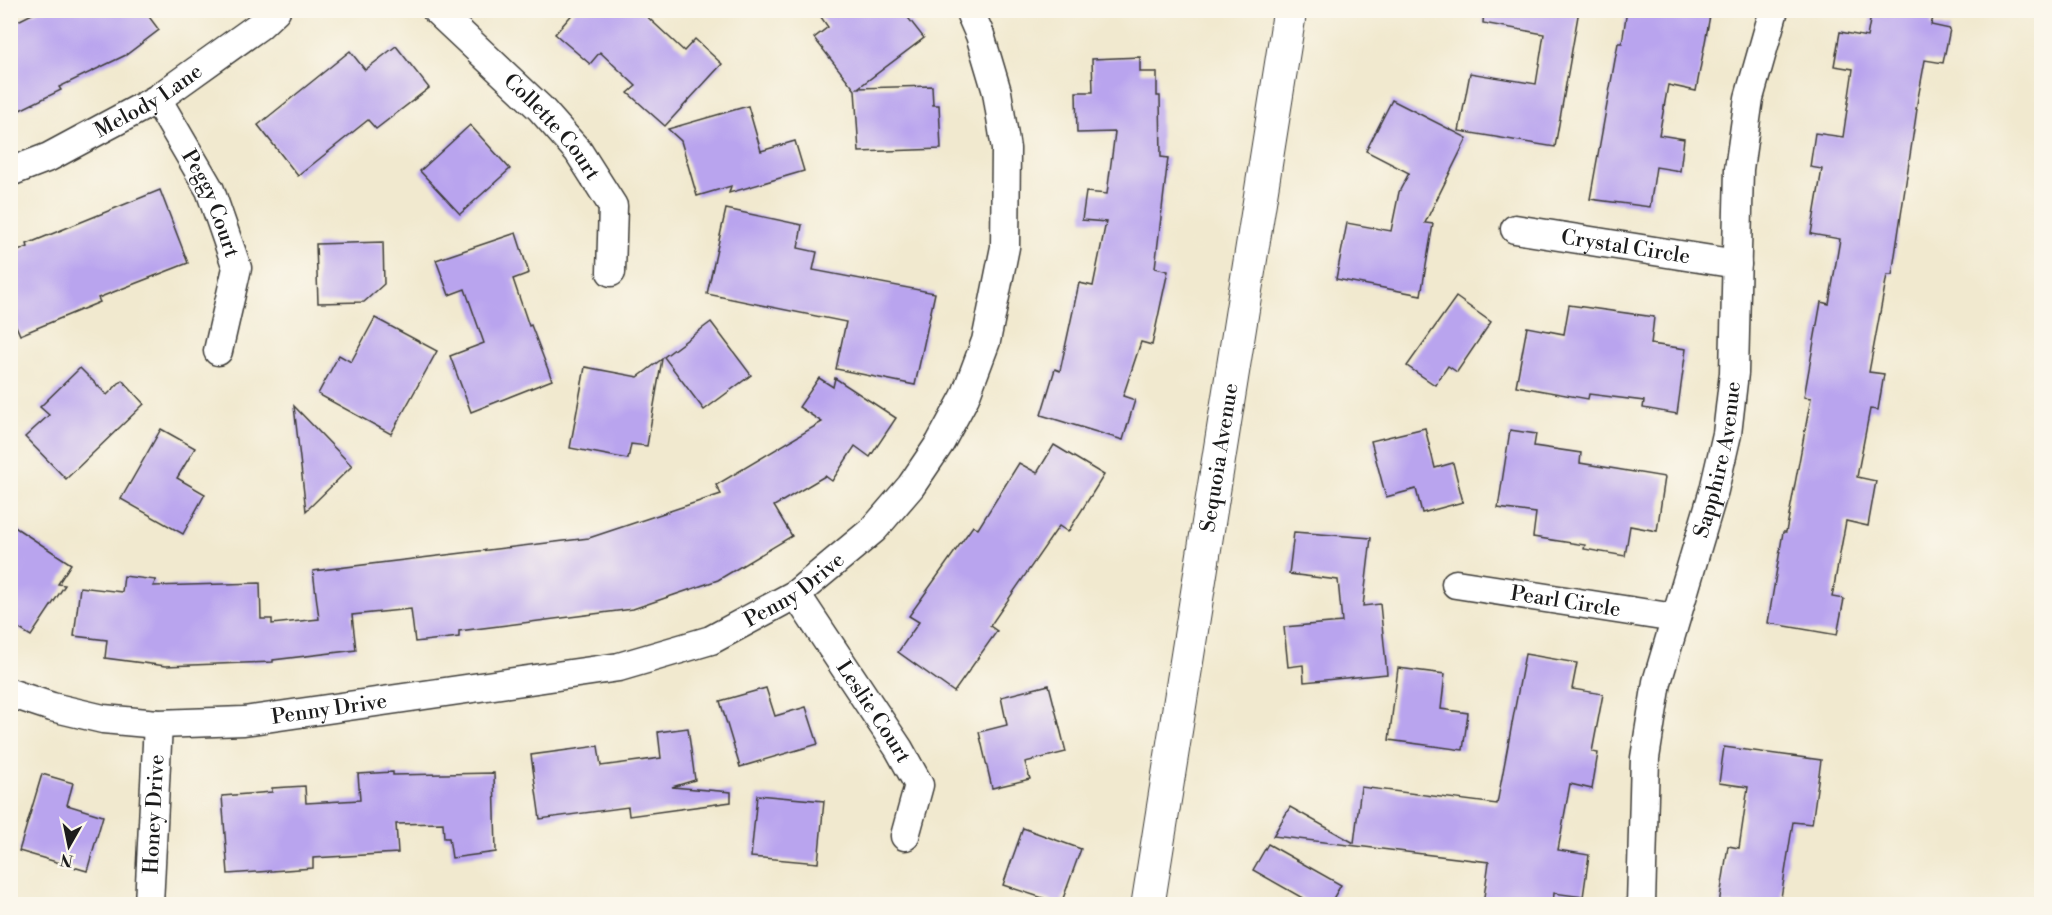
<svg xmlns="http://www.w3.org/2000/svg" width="2052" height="915" font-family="'Libre Bodoni',serif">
  <rect width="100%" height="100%" fill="#fbf7ec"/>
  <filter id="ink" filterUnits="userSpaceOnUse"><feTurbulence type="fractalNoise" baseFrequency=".0167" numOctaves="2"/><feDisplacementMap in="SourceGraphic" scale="12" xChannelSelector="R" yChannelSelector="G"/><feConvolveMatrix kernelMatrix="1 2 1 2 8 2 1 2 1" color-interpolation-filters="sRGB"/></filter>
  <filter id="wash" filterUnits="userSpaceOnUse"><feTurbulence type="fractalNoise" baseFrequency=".008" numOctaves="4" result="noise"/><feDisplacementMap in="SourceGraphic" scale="24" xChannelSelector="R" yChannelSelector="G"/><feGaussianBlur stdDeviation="1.35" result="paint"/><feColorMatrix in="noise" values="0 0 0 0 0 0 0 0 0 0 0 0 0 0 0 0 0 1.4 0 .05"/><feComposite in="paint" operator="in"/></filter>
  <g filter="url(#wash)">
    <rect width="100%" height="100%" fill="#f1e9cf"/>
    <g id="blocks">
      <g fill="#b9a4ee">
        <path d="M 40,10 L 144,10 L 159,30 L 126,55 L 59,87 L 61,90 L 20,110 L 10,91 L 10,25 Z"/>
        <path d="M 576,10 L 640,10 L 684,51 L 695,39 L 722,64 L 665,126 L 628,93 L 636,86 L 600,52 L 590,64 L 555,34 Z"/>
        <path d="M 816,10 L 902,10 L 924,38 L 858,88 L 932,86 L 933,105 L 939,105 L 941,149 L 859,152 L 855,90 L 814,38 L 828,27 Z"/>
        <path d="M 1484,10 L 1579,10 L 1555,147 L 1459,131 L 1470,73 L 1536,84 L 1544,34 L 1483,23 Z"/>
        <path d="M 1627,10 L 1711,10 L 1696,91 L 1668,85 L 1659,135 L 1684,139 L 1680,171 L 1656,167 L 1650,207 L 1590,199 L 1618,43 L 1622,43 Z"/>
        <path d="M 1872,10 L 1935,10 L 1931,25 L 1950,29 L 1943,63 L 1925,60 L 1916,109 L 1917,109 L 1892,275 L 1887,275 L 1869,372 L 1884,374 L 1878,410 L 1870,409 L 1857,477 L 1876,481 L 1868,526 L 1846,521 L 1832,597 L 1844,599 L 1837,635 L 1768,623 L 1783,532 L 1786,532 L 1811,398 L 1804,397 L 1821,302 L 1829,304 L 1840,239 L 1811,234 L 1822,169 L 1810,167 L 1815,133 L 1843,137 L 1853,69 L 1834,66 L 1840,32 L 1867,37 Z"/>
        <path d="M 396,46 L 429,88 L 376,129 L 368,120 L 298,176 L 258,125 L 350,51 L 365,70 Z"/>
        <path d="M 1140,57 L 1140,72 L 1157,72 L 1157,96 L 1160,96 L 1161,157 L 1168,158 L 1155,268 L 1168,271 L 1152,345 L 1141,342 L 1123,396 L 1135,400 L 1123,440 L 1041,415 L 1055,369 L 1060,371 L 1079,283 L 1093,286 L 1106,222 L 1082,220 L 1086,192 L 1107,194 L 1115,132 L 1077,133 L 1076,92 L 1093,92 L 1092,59 Z"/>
        <path d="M 1392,100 L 1467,138 L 1425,223 L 1433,224 L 1421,295 L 1336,279 L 1347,223 L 1391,231 L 1399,192 L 1409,173 L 1366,151 Z"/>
        <path d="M 748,106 L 761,151 L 795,141 L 804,171 L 729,193 L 731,186 L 697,196 L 681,141 L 668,129 Z"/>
        <path d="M 470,125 L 510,169 L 460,214 L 420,171 Z"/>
        <path d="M 160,190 L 188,263 L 98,298 L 100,302 L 20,335 L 10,312 L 10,254 L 28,247 L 27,244 Z"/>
        <path d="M 726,209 L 802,225 L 798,248 L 817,252 L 813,270 L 935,293 L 915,385 L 836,369 L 846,322 L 707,294 Z"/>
        <path d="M 516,233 L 529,273 L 513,279 L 529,326 L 531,325 L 552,380 L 471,412 L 450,356 L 484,343 L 465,289 L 449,295 L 436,260 Z"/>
        <path d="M 383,242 L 384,284 L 364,302 L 318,303 L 316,244 Z"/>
        <path d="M 1456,297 L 1491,322 L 1457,372 L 1448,366 L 1435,385 L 1407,366 Z"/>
        <path d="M 1569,305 L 1654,317 L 1651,344 L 1686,349 L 1677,414 L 1643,408 L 1644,401 L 1589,394 L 1588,399 L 1516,386 L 1527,327 L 1564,334 Z"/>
        <path d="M 375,318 L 437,351 L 391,434 L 318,394 L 339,355 L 351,362 Z"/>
        <path d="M 711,322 L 751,375 L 704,410 L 664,357 Z"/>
        <path d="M 662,359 L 647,446 L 631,444 L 628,459 L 570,448 L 585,367 L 638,377 Z"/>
        <path d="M 80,368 L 107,395 L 122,380 L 144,404 L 66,479 L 25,437 L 49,415 L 40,407 Z"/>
        <path d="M 819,378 L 833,387 L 835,378 L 896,418 L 870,457 L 855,446 L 832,481 L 825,476 L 774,506 L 792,536 L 718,580 L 674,595 L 633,609 L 459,631 L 459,637 L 415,642 L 411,609 L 352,615 L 356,650 L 273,660 L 273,662 L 166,666 L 105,658 L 107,640 L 74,636 L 80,587 L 122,592 L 124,576 L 156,580 L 153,586 L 260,583 L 261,619 L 272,619 L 272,624 L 319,619 L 313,571 L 589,538 L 721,494 L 716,485 L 822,422 L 799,407 Z"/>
        <path d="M 294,406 L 352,466 L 306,511 Z"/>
        <path d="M 1425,428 L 1435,468 L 1453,463 L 1463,502 L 1422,513 L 1416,489 L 1386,497 L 1371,441 Z"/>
        <path d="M 161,429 L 195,448 L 177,478 L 205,494 L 183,534 L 121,499 Z"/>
        <path d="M 1510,430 L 1536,434 L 1534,446 L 1581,453 L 1580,463 L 1665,477 L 1657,531 L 1630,526 L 1625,556 L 1584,549 L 1585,545 L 1533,537 L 1536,513 L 1498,508 Z"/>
        <path d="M 1054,445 L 1104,475 L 1068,532 L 1059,526 L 990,626 L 997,631 L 954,692 L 898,652 L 919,622 L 909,616 L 973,526 L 978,529 L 1019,463 L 1037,473 Z"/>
        <path d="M 10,524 L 71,564 L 58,584 L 65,585 L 31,636 L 10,623 Z"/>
        <path d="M 1294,532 L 1371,538 L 1363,606 L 1380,604 L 1387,674 L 1304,682 L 1303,665 L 1288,667 L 1284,627 L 1342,622 L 1338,580 L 1289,574 Z"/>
        <path d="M 1525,654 L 1577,663 L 1572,689 L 1603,694 L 1592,752 L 1598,753 L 1592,789 L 1570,784 L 1558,850 L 1589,855 L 1583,897 L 1554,893 L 1553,904 L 1483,904 L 1489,862 L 1273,836 L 1290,807 L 1354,843 L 1361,787 L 1497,804 Z"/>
        <path d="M 1398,668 L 1445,674 L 1441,709 L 1468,713 L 1463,750 L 1389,740 Z"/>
        <path d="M 1049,685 L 1066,752 L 1025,762 L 1030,779 L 992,788 L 979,732 L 1007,725 L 1001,697 Z"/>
        <path d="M 766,688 L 775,716 L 806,707 L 818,744 L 740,767 L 720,701 Z"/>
        <path d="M 688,728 L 695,780 L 672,787 L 731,792 L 731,802 L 629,816 L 628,807 L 540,819 L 531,755 L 598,746 L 601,766 L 661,758 L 658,732 Z"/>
        <path d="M 1724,747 L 1821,760 L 1812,824 L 1793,822 L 1780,904 L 1719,904 L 1728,846 L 1739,848 L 1748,787 L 1719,783 Z"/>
        <path d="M 393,772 L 393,775 L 494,773 L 496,852 L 452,858 L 449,838 L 444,838 L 443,823 L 396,824 L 398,853 L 313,858 L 313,868 L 228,874 L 222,796 L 272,792 L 272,788 L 305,786 L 306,803 L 360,800 L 358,774 Z"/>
        <path d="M 42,774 L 73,783 L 67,805 L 103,816 L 87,871 L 19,851 Z"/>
        <path d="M 757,795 L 824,801 L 818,863 L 751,857 Z"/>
        <path d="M 1023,828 L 1081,849 L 1061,904 L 1003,885 Z"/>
        <path d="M 1268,844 L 1341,885 L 1330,904 L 1313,904 L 1253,870 Z"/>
      </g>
    </g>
  </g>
  <g filter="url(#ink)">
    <use href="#blocks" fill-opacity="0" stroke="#3c3b37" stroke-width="1.5"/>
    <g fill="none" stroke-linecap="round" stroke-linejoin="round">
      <g stroke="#3c3b37" stroke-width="31">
        <g id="street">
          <path id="s1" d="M 436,10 L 540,108 L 578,151 L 613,206 L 611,272"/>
          <path id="s2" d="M 157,99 L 210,190 L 237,268 L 218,351"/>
          <path id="s3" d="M 10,172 L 49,157 L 157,99 L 259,26 L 276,10"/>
          <path id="s4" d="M 1515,229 L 1737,264"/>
          <path id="s5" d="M 1456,584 L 1675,618"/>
          <path id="s6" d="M 796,594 L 899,749 L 919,785 L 905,836"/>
          <path id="s7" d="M 10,693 L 52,707 L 103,719 L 158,724 L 244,721 L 619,667 L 711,640 L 796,594 L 874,529 L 911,486 L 940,443 L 965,397 L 986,341 L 1005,247 L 1006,149 L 997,92 L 980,35 L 969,10"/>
          <path id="s8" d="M 149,904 L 158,724"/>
          <path id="s9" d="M 1641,904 L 1645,758 L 1657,682 L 1714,490 L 1727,434 L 1734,373 L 1739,169 L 1749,98 L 1774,10"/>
        </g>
      </g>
      <g stroke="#3c3b37" stroke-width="35">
        <g id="secondary">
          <path id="s10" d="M 1148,904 L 1290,10"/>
        </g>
      </g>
      <use href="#street" stroke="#fff" stroke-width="28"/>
      <use href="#secondary" stroke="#fff" stroke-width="33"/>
    </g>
  </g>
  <g text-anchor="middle" stroke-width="4.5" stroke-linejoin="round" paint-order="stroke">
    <g font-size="21" fill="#1c1c1c" stroke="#fbf7ec">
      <text dy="7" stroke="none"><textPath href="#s3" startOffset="156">Melody Lane</textPath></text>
      <text dy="7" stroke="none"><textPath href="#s1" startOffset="165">Collette Court</textPath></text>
      <text dy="7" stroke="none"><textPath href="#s2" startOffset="118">Peggy Court</textPath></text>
      <text dy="7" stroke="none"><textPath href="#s4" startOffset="112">Crystal Circle</textPath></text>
      <text dy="7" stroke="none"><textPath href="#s10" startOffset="452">Sequoia Avenue</textPath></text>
      <text dy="7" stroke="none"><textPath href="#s9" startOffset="454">Sapphire Avenue</textPath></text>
      <text dy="7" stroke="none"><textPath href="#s7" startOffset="810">Penny Drive</textPath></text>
      <text dy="7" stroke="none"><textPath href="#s5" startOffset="111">Pearl Circle</textPath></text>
      <text dy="7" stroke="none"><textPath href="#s7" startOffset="324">Penny Drive</textPath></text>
      <text dy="7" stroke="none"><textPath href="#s6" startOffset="141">Leslie Court</textPath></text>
      <text dy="7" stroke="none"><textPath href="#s8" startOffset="90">Honey Drive</textPath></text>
    </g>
  </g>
  <rect width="2052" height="915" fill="none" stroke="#fbf7ec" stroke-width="36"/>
  <g transform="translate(69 846) rotate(189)" stroke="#fbf7ec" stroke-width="4.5" paint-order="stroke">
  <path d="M0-4.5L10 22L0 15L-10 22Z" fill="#1c1c1c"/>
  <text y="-9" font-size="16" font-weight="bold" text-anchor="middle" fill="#1c1c1c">N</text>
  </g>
</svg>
